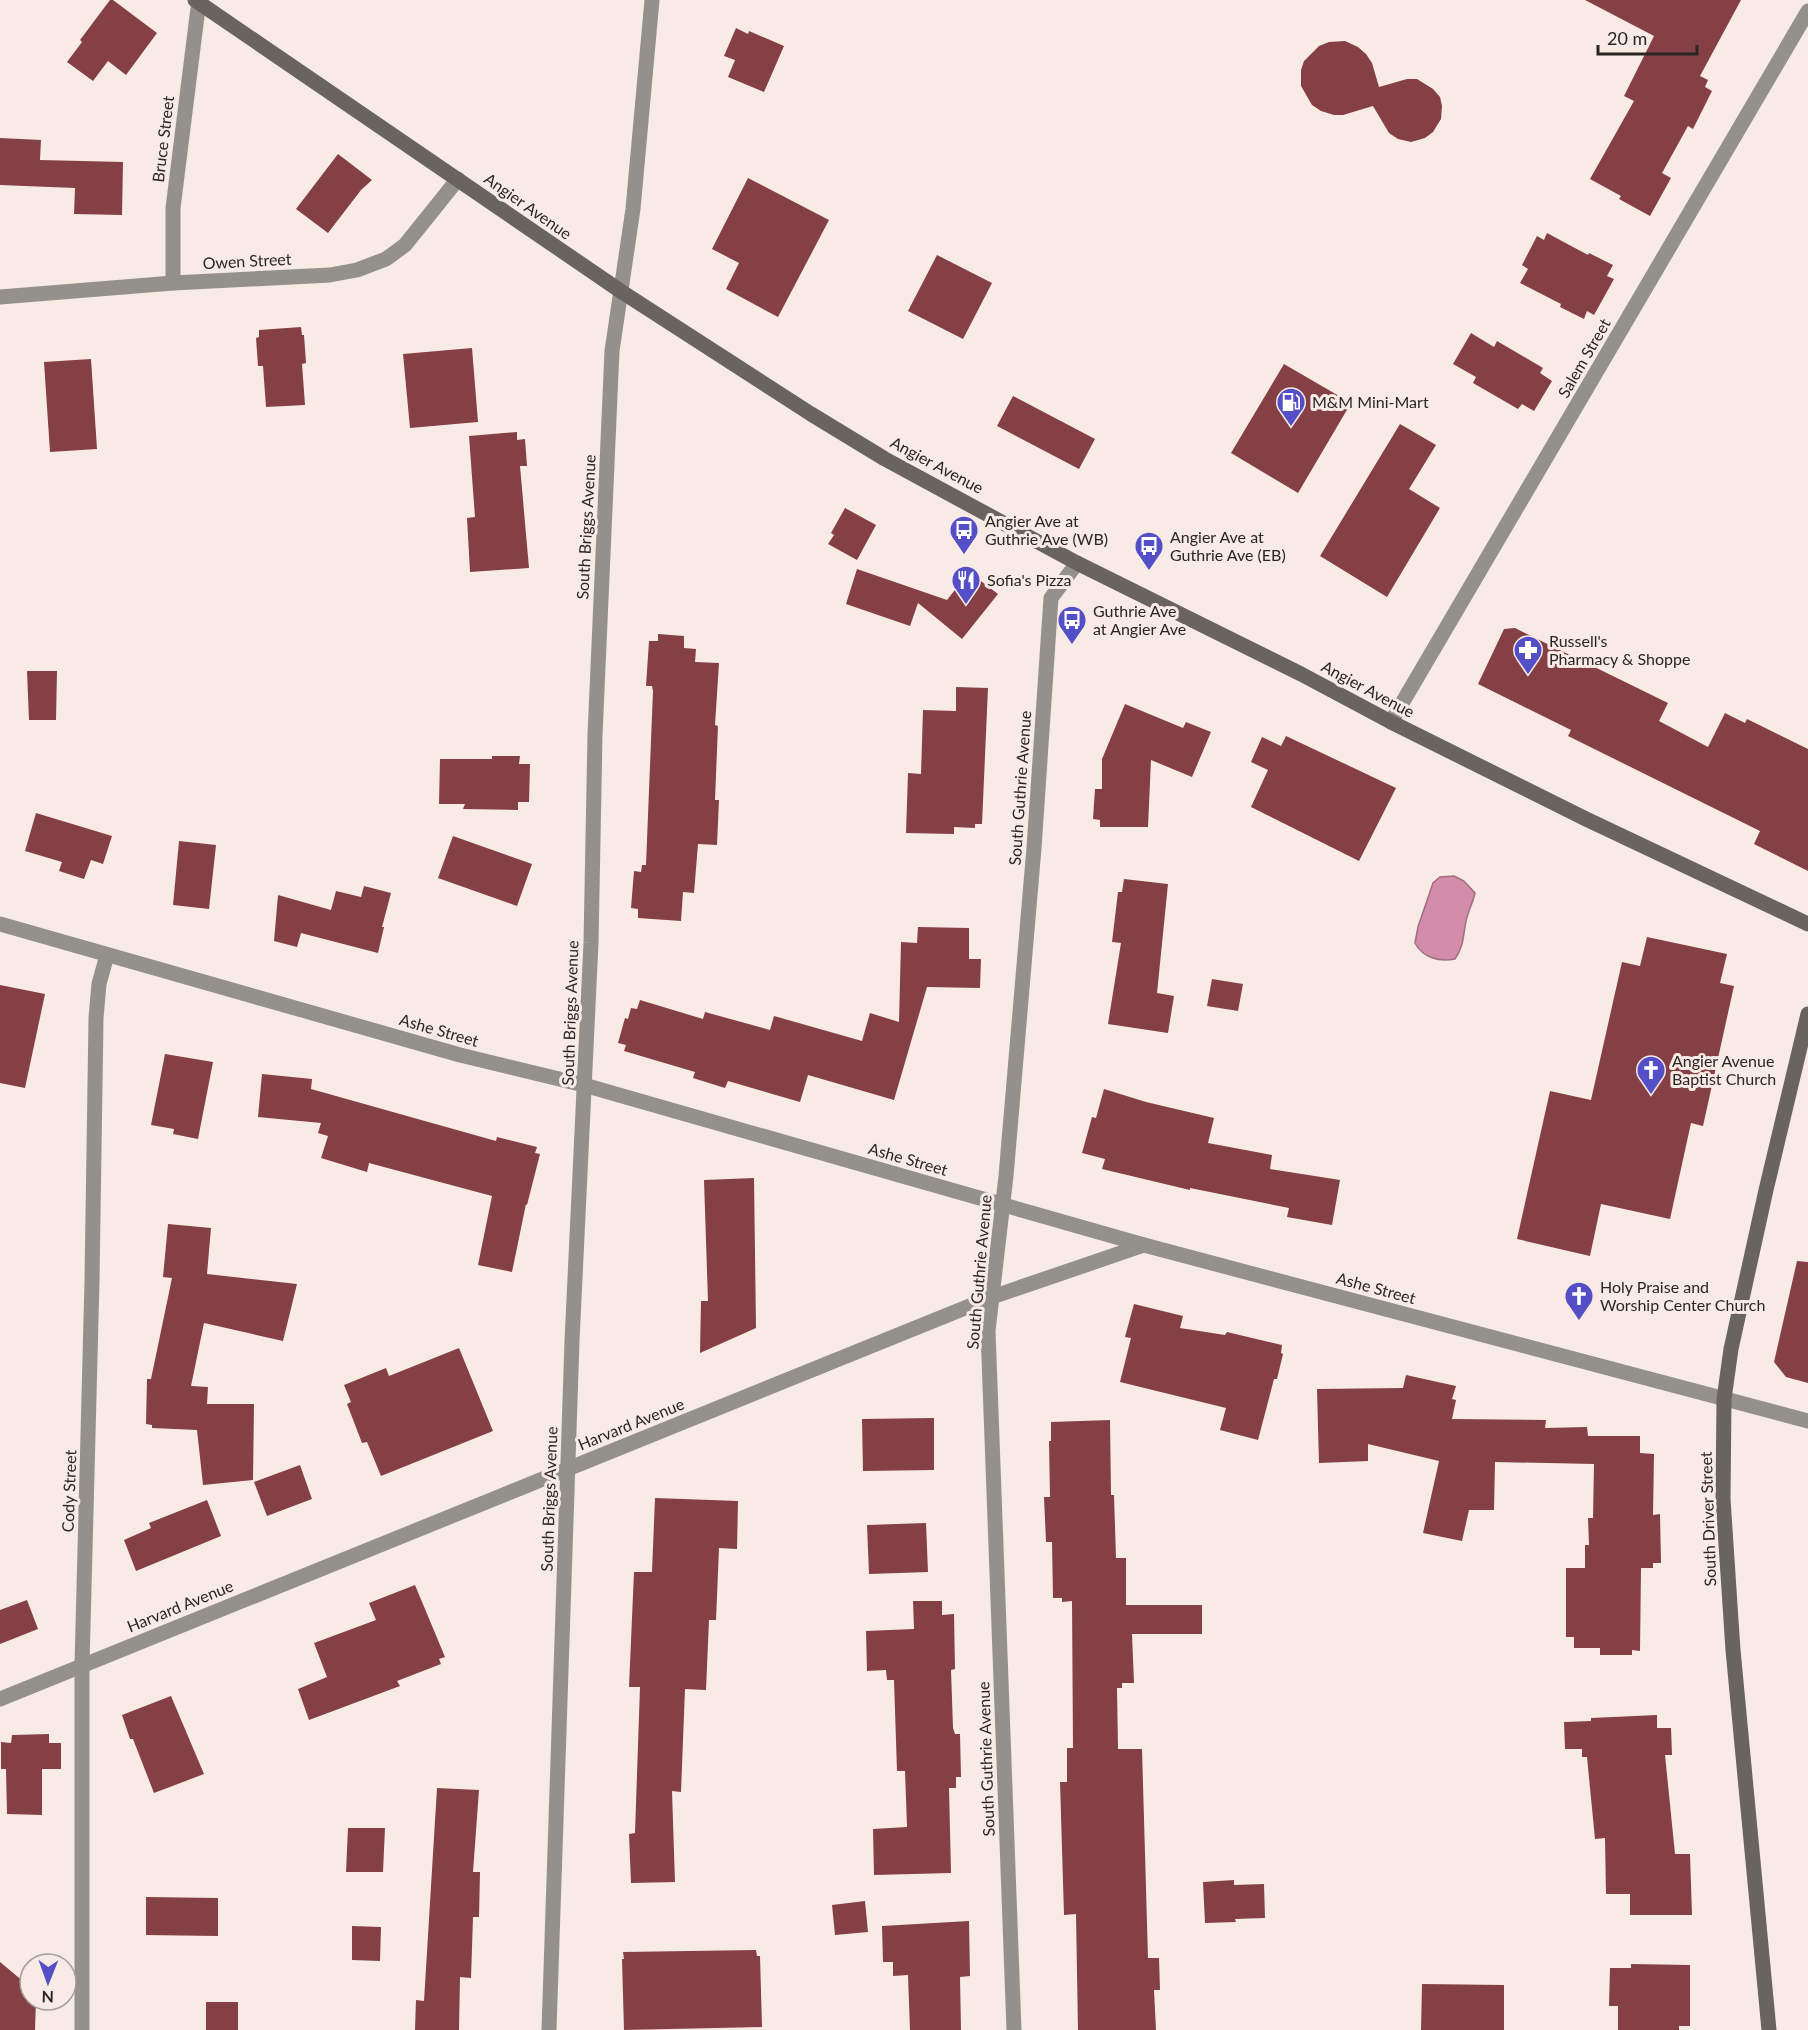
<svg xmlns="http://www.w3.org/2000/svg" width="1808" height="2030" font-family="Lato,sans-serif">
  <rect width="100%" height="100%" fill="#f8eae5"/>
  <path fill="#d38dab" stroke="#a16e82" stroke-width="1.5" d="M 1454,876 L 1464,881 L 1475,893 C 1473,903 1468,911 1466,921 C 1463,936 1464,946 1455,959 C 1439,962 1423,958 1415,943 L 1418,927 L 1433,883 L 1440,877 Z"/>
  <g fill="#844045">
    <path d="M 110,0 L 113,0 L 157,33 L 126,75 L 108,61 L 93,81 L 67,62 L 82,42 L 80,40 Z"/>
    <path d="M 1585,0 L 1741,0 L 1700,76 L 1708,80 L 1705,87 L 1712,91 L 1693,129 L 1688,126 L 1662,173 L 1671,178 L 1650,216 L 1619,199 L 1621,196 L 1590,179 L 1634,101 L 1624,96 L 1654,36 Z"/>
    <path d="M 736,28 L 748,34 L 749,31 L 784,46 L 764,92 L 728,77 L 735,60 L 724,56 Z"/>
    <path d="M 1345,41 L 1358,47 L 1366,54 L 1372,63 L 1379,87 L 1407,79 L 1417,79 L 1433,89 L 1440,97 L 1442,106 L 1441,119 L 1433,132 L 1425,138 L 1411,142 L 1398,139 L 1389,133 L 1373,106 L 1343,115 L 1334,115 L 1321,111 L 1312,105 L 1301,86 L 1301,70 L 1304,61 L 1319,46 L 1329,42 Z"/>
    <path d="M 0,138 L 41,140 L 40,160 L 123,162 L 122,215 L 74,214 L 75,188 L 0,185 Z"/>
    <path d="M 338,154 L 372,180 L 361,190 L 328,233 L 296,209 Z"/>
    <path d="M 748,178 L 829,220 L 778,317 L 726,289 L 739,263 L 712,249 Z"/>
    <path d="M 1547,233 L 1588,255 L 1589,253 L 1613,265 L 1607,276 L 1614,279 L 1594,315 L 1587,311 L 1584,319 L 1560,307 L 1561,304 L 1520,283 L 1528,269 L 1522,265 L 1537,236 L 1544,240 Z"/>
    <path d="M 937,255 L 992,283 L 963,339 L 908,311 Z"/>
    <path d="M 301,327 L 302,335 L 304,335 L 306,363 L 302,364 L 305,405 L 266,407 L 263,366 L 258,366 L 256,338 L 259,337 L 259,330 Z"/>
    <path d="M 1471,333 L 1494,347 L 1497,341 L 1543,368 L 1540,373 L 1552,381 L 1534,411 L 1522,404 L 1518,409 L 1473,383 L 1476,377 L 1453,364 Z"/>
    <path d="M 472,348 L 478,422 L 410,428 L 403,354 Z"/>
    <path d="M 91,359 L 97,449 L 50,452 L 44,362 Z"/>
    <path d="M 1284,364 L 1351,403 L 1298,493 L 1231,453 Z"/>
    <path d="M 1013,396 L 1095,439 L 1079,469 L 997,426 Z"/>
    <path d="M 1400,424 L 1436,445 L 1409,489 L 1440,508 L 1387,597 L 1320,556 Z"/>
    <path d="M 517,432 L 517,440 L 525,439 L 527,466 L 520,466 L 529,568 L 470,572 L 467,518 L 475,517 L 469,436 Z"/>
    <path d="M 845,508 L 876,525 L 857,560 L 828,544 L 834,535 L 831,533 Z"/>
    <path d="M 857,569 L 947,600 L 969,572 L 998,594 L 962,639 L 918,603 L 910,626 L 846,604 Z"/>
    <path d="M 1515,628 L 1668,703 L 1659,721 L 1708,747 L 1725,713 L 1745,723 L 1747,719 L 1808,749 L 1808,871 L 1754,844 L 1760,831 L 1568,736 L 1571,730 L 1478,684 L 1504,629 Z"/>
    <path d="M 658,634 L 684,636 L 684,648 L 696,649 L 695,662 L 719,663 L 715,725 L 718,726 L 715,800 L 719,800 L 717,845 L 698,844 L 694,893 L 683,892 L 681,921 L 638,918 L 638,909 L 631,908 L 634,871 L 641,872 L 642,865 L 646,865 L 653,691 L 652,686 L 646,686 L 649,641 L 658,641 Z"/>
    <path d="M 27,671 L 57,671 L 56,720 L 29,720 Z"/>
    <path d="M 956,687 L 988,688 L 982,824 L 975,824 L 975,828 L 954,827 L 954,834 L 906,833 L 908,773 L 921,774 L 923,710 L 956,711 Z"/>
    <path d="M 1125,704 L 1183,728 L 1186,722 L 1211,732 L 1192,777 L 1151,760 L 1148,827 L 1100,827 L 1100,820 L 1093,819 L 1095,789 L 1102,789 L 1102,759 Z"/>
    <path d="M 1286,736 L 1396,788 L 1359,861 L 1251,807 L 1268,770 L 1251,762 L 1262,737 L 1281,746 Z"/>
    <path d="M 492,756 L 520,756 L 519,764 L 530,764 L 529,802 L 518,802 L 518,810 L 463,809 L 465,804 L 439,804 L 440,759 L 492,759 Z"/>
    <path d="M 36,813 L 112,836 L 103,864 L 91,860 L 84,879 L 59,871 L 62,862 L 25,851 Z"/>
    <path d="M 453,836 L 532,864 L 517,906 L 438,878 Z"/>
    <path d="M 179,841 L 216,845 L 209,909 L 173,905 Z"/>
    <path d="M 1124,879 L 1168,884 L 1157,993 L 1174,996 L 1168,1033 L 1108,1024 L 1121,943 L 1112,942 L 1118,892 L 1122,892 Z"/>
    <path d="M 364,886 L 391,893 L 382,927 L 384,927 L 378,953 L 301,933 L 297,947 L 274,941 L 278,895 L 331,910 L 336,891 L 361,897 Z"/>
    <path d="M 918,927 L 969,928 L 969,959 L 981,959 L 980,988 L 927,987 L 894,1100 L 808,1075 L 800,1102 L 728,1081 L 725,1088 L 693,1078 L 695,1072 L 624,1051 L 626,1045 L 618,1043 L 625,1018 L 628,1019 L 631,1008 L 637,1009 L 640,1000 L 703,1019 L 705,1012 L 770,1030 L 774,1016 L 862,1041 L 870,1013 L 899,1022 L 901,942 L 917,943 Z"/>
    <path d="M 1647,937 L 1727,954 L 1720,983 L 1734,986 L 1703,1126 L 1691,1123 L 1670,1219 L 1601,1204 L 1590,1256 L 1517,1239 L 1550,1091 L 1591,1100 L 1622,962 L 1640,966 Z"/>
    <path d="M 1212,979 L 1243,984 L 1238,1011 L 1207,1006 Z"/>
    <path d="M 0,985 L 45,994 L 25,1088 L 0,1083 Z"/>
    <path d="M 165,1054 L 213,1062 L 198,1139 L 173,1134 L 174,1129 L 151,1125 Z"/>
    <path d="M 262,1074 L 312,1079 L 311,1089 L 496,1141 L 497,1137 L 537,1147 L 535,1153 L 540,1154 L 527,1205 L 526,1204 L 512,1272 L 478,1265 L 492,1196 L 369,1163 L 367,1172 L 321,1158 L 328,1136 L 318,1133 L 321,1123 L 258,1117 Z"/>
    <path d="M 1104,1089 L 1146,1102 L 1214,1118 L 1208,1143 L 1272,1155 L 1270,1169 L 1340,1180 L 1332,1225 L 1287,1217 L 1289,1208 L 1190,1188 L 1190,1190 L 1102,1169 L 1105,1159 L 1082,1153 L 1092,1117 L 1096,1118 Z"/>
    <path d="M 754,1178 L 756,1328 L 700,1353 L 701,1301 L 708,1301 L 704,1180 Z"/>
    <path d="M 168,1224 L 211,1228 L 207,1274 L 297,1284 L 283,1341 L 204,1323 L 191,1386 L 208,1387 L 207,1404 L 254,1404 L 253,1480 L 203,1485 L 197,1430 L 152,1428 L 152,1425 L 146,1424 L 147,1379 L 151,1379 L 172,1278 L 163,1277 Z"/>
    <path d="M 1797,1261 L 1808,1262 L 1808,1383 L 1786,1377 L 1774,1362 Z"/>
    <path d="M 1134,1304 L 1183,1316 L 1180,1328 L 1225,1335 L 1227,1332 L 1282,1345 L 1281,1353 L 1283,1354 L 1277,1379 L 1274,1379 L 1258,1440 L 1220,1430 L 1226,1408 L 1120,1382 L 1131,1338 L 1125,1337 Z"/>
    <path d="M 459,1348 L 493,1431 L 381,1476 L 367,1442 L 362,1443 L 347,1404 L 351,1402 L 344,1385 L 386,1368 L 389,1376 Z"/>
    <path d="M 1406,1375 L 1456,1386 L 1452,1399 L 1456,1400 L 1452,1419 L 1546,1420 L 1545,1428 L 1587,1427 L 1588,1436 L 1640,1436 L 1640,1453 L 1654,1454 L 1653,1515 L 1660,1514 L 1661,1563 L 1653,1563 L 1653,1568 L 1641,1568 L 1640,1651 L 1632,1650 L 1632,1655 L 1600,1655 L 1600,1648 L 1574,1648 L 1574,1637 L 1566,1637 L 1566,1568 L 1585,1568 L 1585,1545 L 1589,1545 L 1588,1518 L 1593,1518 L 1594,1464 L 1495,1462 L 1494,1510 L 1469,1510 L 1462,1541 L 1423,1533 L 1439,1461 L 1368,1444 L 1368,1461 L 1319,1463 L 1317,1389 L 1403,1388 Z"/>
    <path d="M 934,1418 L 934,1470 L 863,1471 L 862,1419 Z"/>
    <path d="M 1110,1420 L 1111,1495 L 1114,1495 L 1116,1558 L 1126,1558 L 1126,1605 L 1202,1605 L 1202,1634 L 1132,1634 L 1134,1683 L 1122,1683 L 1122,1688 L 1117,1688 L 1118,1749 L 1142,1749 L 1148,1958 L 1159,1958 L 1160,1990 L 1154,1990 L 1156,2030 L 1078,2030 L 1076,1914 L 1064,1915 L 1060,1782 L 1067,1782 L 1067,1748 L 1073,1748 L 1072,1601 L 1062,1602 L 1062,1598 L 1053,1598 L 1052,1542 L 1046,1542 L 1044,1497 L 1050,1497 L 1049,1441 L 1051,1441 L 1051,1422 Z"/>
    <path d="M 300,1465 L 312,1499 L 267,1516 L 254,1482 Z"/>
    <path d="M 655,1498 L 738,1501 L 737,1549 L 719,1548 L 716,1620 L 709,1620 L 706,1690 L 685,1689 L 681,1792 L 672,1791 L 675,1882 L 631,1883 L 629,1834 L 635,1833 L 640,1687 L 629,1687 L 634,1572 L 652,1572 Z"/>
    <path d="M 207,1500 L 221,1536 L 136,1571 L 124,1540 L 151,1528 L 149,1523 Z"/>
    <path d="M 926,1523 L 928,1572 L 869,1574 L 867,1525 Z"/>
    <path d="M 415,1585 L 445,1657 L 439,1659 L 441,1664 L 397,1681 L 400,1686 L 309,1720 L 298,1689 L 327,1677 L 314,1643 L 376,1620 L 369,1603 Z"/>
    <path d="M 27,1600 L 38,1629 L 0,1644 L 0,1610 Z"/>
    <path d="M 913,1601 L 942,1601 L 942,1615 L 954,1614 L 955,1669 L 951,1670 L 953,1728 L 955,1734 L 960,1734 L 961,1777 L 956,1777 L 956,1788 L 949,1788 L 951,1873 L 874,1875 L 873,1829 L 907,1827 L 905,1771 L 897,1771 L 894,1680 L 887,1680 L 886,1670 L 867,1671 L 866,1631 L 914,1629 Z"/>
    <path d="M 171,1696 L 204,1774 L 154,1793 L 133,1739 L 130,1739 L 122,1715 Z"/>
    <path d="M 1657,1715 L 1657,1728 L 1671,1728 L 1672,1755 L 1665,1755 L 1675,1854 L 1690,1854 L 1692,1915 L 1630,1915 L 1630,1894 L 1606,1894 L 1605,1838 L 1595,1839 L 1587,1757 L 1582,1757 L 1582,1749 L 1565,1749 L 1564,1722 L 1591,1721 L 1591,1718 Z"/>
    <path d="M 49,1734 L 49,1743 L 61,1743 L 61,1769 L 42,1769 L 42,1815 L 7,1814 L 6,1769 L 1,1769 L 1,1742 L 11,1743 L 12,1735 Z"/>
    <path d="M 437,1788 L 479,1790 L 473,1872 L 480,1872 L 479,1917 L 473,1917 L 471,1978 L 460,1977 L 459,2030 L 415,2030 L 416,2000 L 424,2001 Z"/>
    <path d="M 348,1828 L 385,1828 L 383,1872 L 346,1872 Z"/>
    <path d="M 1234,1880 L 1234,1885 L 1264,1884 L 1265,1918 L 1235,1919 L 1236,1922 L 1205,1923 L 1203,1882 Z"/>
    <path d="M 146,1897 L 218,1898 L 218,1936 L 146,1935 Z"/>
    <path d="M 865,1901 L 868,1932 L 835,1935 L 832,1905 Z"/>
    <path d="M 969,1921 L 970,1976 L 960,1977 L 961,2030 L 910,2030 L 908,1975 L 893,1976 L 893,1962 L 883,1962 L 882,1926 Z"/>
    <path d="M 352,1926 L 381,1927 L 380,1961 L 352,1960 Z"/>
    <path d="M 756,1950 L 757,1956 L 760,1956 L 762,2027 L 624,2030 L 622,1959 L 624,1959 L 623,1952 Z"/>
    <path d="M 0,1962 L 30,1987 L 30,2000 L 36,2000 L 35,2030 L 0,2030 Z"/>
    <path d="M 1631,1964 L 1690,1965 L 1690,2026 L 1679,2026 L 1679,2030 L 1618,2030 L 1618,2006 L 1609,2006 L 1610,1968 L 1631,1968 Z"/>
    <path d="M 1422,1984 L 1504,1985 L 1504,2030 L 1421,2030 Z"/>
    <rect x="206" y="2002" width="32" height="28"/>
  </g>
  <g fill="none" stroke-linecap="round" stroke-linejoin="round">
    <g stroke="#94908c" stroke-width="15">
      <path d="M 173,283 L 173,208 L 199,0"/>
      <path d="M 0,297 L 173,283 L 330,275 L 357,270 L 386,259 L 405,245 L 458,179"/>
      <path d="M 1391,722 L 1808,11"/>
      <path d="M 0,924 L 460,1055 L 584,1085 L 1144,1245 L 1808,1421"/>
      <path d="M 0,1699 L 992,1297 L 1144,1245"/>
      <path d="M 82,2030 L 82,1665 L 92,1281 L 96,1018 L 99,984 L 107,955"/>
      <path d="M 549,2030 L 572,1341 L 591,943 L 595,735 L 612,351 L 633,209 L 652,0"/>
      <path d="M 1014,2030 L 988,1331 L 1006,1176 L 1034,848 L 1051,598 L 1077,563"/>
    </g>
    <g stroke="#6a645e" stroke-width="15">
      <path d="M 195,0 L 622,292 L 811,414 L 885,459 L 1077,563 L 1301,674 L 1391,722 L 1586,819 L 1808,924"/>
      <path d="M 1769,2030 L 1733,1650 L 1723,1499 L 1724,1399 L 1731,1349 L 1766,1190 L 1808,1014"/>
    </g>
  </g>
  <defs>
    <g id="fuel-pin" transform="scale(1.5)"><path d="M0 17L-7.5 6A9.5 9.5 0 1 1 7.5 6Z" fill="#544fc6" stroke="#f8eae5"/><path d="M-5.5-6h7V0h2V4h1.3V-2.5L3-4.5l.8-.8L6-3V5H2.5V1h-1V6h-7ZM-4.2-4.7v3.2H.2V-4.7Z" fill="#fff"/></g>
    <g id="bus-pin" transform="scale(1.5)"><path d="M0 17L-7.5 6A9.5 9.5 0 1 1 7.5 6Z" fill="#544fc6" stroke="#f8eae5"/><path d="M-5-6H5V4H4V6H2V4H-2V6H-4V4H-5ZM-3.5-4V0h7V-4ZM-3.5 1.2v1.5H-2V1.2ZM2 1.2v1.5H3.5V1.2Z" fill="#fff"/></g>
    <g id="restaurant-pin" transform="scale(1.5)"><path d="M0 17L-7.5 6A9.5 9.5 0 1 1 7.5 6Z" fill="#544fc6" stroke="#f8eae5"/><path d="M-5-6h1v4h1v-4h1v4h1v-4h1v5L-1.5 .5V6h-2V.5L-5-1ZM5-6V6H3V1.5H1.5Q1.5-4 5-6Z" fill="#fff"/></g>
    <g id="pharmacy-pin" transform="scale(1.5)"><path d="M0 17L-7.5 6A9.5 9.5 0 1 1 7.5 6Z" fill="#544fc6" stroke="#f8eae5"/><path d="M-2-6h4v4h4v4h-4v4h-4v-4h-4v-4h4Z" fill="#fff"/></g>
    <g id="church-pin" transform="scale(1.5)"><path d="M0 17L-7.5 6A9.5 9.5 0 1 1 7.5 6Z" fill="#544fc6" stroke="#f8eae5"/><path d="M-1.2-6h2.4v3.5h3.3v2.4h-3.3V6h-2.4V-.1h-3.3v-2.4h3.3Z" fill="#fff"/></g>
  </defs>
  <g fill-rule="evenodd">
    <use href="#fuel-pin" x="1291" y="402"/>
    <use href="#bus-pin" x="964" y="530"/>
    <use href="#bus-pin" x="1149" y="546"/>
    <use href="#restaurant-pin" x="966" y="580"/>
    <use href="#bus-pin" x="1072" y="620"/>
    <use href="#pharmacy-pin" x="1528" y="650"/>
    <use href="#church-pin" x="1651" y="1070"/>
    <use href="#church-pin" x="1579" y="1296"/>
  </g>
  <g text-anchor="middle" stroke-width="6" stroke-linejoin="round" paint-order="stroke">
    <g font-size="16" fill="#2b2624" stroke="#f8eae5">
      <text transform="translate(163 139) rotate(-83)" y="6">Bruce Street</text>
      <text transform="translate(528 206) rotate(35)" y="6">Angier Avenue</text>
      <text transform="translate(247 261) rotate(-3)" y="6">Owen Street</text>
      <text transform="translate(1584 358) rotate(-60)" y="6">Salem Street</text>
      <text transform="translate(937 465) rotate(28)" y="6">Angier Avenue</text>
      <text transform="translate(586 527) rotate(-87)" y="6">South Briggs Avenue</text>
      <text transform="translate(1368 689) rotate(28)" y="6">Angier Avenue</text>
      <text transform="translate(1020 788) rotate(-86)" y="6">South Guthrie Avenue</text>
      <text transform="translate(570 1013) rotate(-88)" y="6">South Briggs Avenue</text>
      <text transform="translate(439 1030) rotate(16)" y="6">Ashe Street</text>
      <text transform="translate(908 1159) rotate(16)" y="6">Ashe Street</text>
      <text transform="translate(979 1272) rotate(-85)" y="6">South Guthrie Avenue</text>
      <text transform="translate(1376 1288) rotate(15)" y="6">Ashe Street</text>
      <text transform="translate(631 1424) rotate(-22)" y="6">Harvard Avenue</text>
      <text transform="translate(69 1491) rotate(-88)" y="6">Cody Street</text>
      <text transform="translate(549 1499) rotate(-88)" y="6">South Briggs Avenue</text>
      <text transform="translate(1708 1519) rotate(-92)" y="6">South Driver Street</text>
      <text transform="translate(180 1606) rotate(-22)" y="6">Harvard Avenue</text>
      <text transform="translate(986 1759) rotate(-92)" y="6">South Guthrie Avenue</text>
    </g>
    <g font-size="16" fill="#2b2624" stroke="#f8eae5" text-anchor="start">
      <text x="1312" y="408">M&amp;M Mini-Mart</text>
      <text x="985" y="527">Angier Ave at<tspan x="985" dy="18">Guthrie Ave (WB)</tspan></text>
      <text x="1170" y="543">Angier Ave at<tspan x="1170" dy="18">Guthrie Ave (EB)</tspan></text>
      <text x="987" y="586">Sofia's Pizza</text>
      <text x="1093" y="617">Guthrie Ave<tspan x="1093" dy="18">at Angier Ave</tspan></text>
      <text x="1549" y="647">Russell's<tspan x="1549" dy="18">Pharmacy &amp; Shoppe</tspan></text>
      <text x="1672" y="1067">Angier Avenue<tspan x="1672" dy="18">Baptist Church</tspan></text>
      <text x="1600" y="1293">Holy Praise and<tspan x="1600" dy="18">Worship Center Church</tspan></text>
    </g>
  </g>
  <g transform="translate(48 1982) rotate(181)"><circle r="28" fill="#f8eae5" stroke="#a69c98" stroke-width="1.5"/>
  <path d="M0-4.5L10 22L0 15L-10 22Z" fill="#544fc6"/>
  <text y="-9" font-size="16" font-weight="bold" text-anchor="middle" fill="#2b2624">N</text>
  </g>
  <path d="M1598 45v9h99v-9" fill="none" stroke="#2b2624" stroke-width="3"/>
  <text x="1607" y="45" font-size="18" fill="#2b2624" stroke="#f8eae5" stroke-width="4.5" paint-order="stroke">20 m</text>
</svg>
